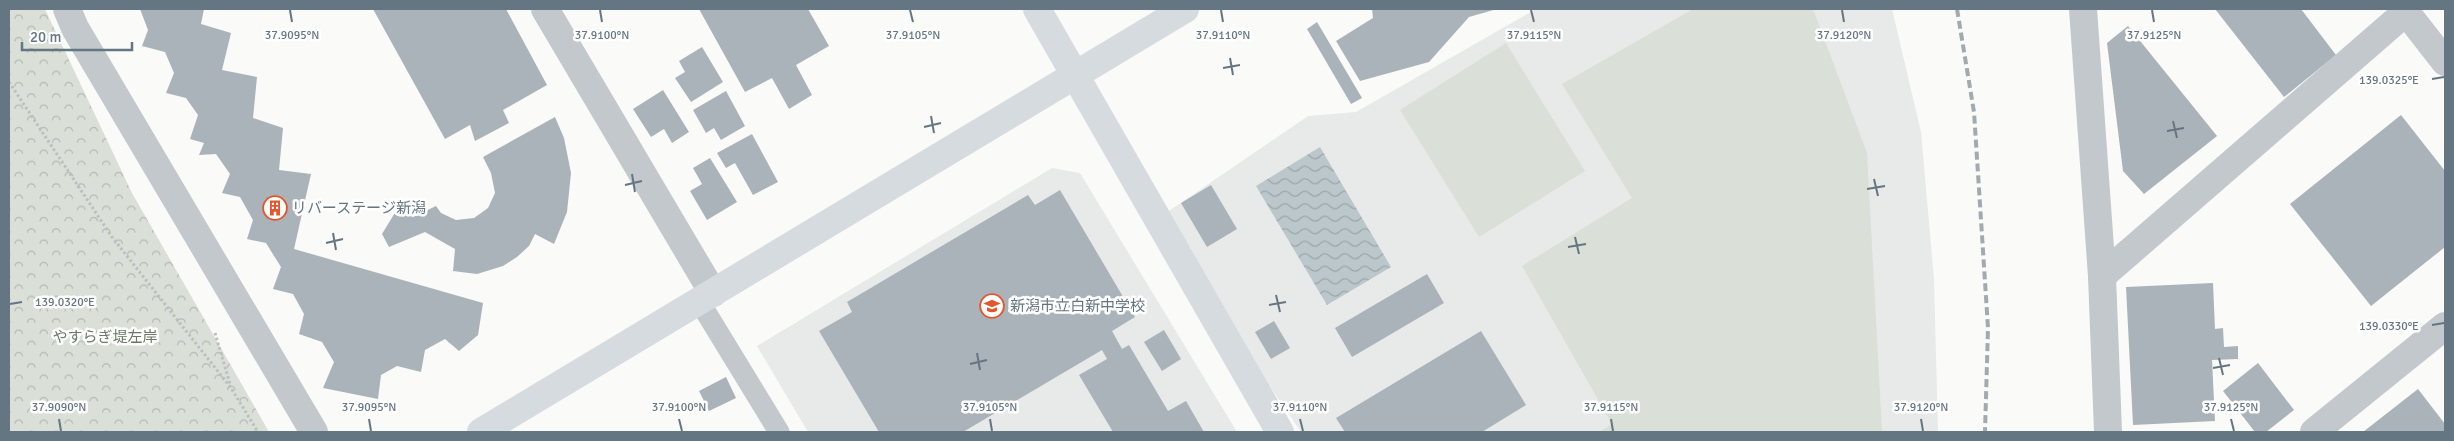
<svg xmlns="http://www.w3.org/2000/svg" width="2454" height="441" font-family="Signika,'Noto Sans JP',sans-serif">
  <defs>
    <pattern id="park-crowns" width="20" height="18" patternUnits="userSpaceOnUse" patternTransform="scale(1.25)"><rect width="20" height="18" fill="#dadfd7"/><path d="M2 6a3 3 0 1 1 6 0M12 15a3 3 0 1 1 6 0" fill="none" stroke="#b4b9b4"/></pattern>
    <pattern id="water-waves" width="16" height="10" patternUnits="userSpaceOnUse" patternTransform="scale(1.25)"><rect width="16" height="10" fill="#bbc7cb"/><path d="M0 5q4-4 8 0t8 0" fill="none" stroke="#9ca6aa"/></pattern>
  </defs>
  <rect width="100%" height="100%" fill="#fafaf8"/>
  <g fill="#e8e9e9">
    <path d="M 1536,9 L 1892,9 L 1921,132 L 1934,279 L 1938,432 L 1301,432 L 1269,385 L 1169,211 L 1308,116 L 1356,112 Z"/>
    <path d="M 1052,168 L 1080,173 L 1237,432 L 808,432 L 757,346 Z"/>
  </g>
  <g fill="#dadfd7">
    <path d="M 1693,9 L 1813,9 L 1867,153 L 1882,432 L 1599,432 L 1612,424 L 1522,266 L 1632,198 L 1562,84 Z"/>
    <path d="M 1506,43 L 1585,171 L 1479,237 L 1400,110 Z"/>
  </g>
  <path fill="url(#park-crowns)" d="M 9,9 L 45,9 L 132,193 L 269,432 L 9,432 Z"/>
  <path fill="url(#water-waves)" d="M 1320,147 L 1391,267 L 1327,305 L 1256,186 Z"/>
  <g fill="#aab3b9">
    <path d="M 140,9 L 204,9 L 201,24 L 231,33 L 222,70 L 257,77 L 253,118 L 283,128 L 279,170 L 311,174 L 294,249 L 483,303 L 478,335 L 459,351 L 445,339 L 425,350 L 421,372 L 397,366 L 381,375 L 378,399 L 323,388 L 334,362 L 322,342 L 299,334 L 304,314 L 293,294 L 273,289 L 281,267 L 266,243 L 247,239 L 253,220 L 240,197 L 222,193 L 230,174 L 216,154 L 199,155 L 204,143 L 190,139 L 198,115 L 186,98 L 166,93 L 174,73 L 165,52 L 142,46 L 148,30 Z"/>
    <path d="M 373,9 L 506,9 L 547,85 L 503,110 L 509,123 L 475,141 L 470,125 L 445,139 Z"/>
    <path d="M 699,9 L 808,9 L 829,46 L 796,65 L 812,95 L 789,109 L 772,78 L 745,92 Z"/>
    <path d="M 1372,9 L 1497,9 L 1469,17 L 1429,62 L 1360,81 L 1336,41 L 1373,18 Z"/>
    <path d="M 2215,9 L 2301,9 L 2336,55 L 2284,97 Z"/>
    <path d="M 1317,22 L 1362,98 L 1351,104 L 1307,29 Z"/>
    <path d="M 2128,26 L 2217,136 L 2144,194 L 2123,171 L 2107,43 Z"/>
    <path d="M 702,47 L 723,82 L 691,102 L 675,78 L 685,72 L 679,61 Z"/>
    <path d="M 663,90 L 689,132 L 672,143 L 664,129 L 651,137 L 633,109 Z"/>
    <path d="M 726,91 L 745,126 L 721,140 L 714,128 L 706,133 L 693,110 Z"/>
    <path d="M 2401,115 L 2445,171 L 2445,247 L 2371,306 L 2290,204 Z"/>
    <path d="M 555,117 L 564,138 L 571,173 L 567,212 L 554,244 L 535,234 L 529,246 L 517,257 L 503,266 L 477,274 L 453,271 L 455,249 L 425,232 L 389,247 L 382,234 L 396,211 L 413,217 L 436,206 L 441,213 L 456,220 L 474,218 L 488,208 L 495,193 L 491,173 L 483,157 Z"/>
    <path d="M 752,134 L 778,182 L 753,195 L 735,163 L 726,168 L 717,153 Z"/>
    <path d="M 710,158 L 737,202 L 707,220 L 690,191 L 702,184 L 693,168 Z"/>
    <path d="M 1211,185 L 1237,229 L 1207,247 L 1181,203 Z"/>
    <path d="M 1060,190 L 1135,317 L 1112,331 L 1122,349 L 1129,345 L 1168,411 L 1186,401 L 1204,432 L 1113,432 L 1079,375 L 1107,359 L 1102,350 L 963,432 L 879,432 L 819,331 L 852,312 L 847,302 L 1028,195 L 1035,205 Z"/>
    <path d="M 1427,274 L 1444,303 L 1352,357 L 1335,328 Z"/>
    <path d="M 2213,283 L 2215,329 L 2223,328 L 2224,347 L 2238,346 L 2238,359 L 2212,360 L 2215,421 L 2133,425 L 2126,287 Z"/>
    <path d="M 1274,321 L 1290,348 L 1271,359 L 1255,332 Z"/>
    <path d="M 1164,330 L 1181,359 L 1162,371 L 1144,342 Z"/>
    <path d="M 1481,331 L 1526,405 L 1482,432 L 1345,432 L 1336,418 Z"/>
    <path d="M 2258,363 L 2294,410 L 2266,432 L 2255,432 L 2223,391 Z"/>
    <path d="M 726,377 L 736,398 L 709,411 L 699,391 Z"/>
    <path d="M 2418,389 L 2445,424 L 2445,432 L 2363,432 Z"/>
  </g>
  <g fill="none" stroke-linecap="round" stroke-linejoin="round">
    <g stroke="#bbbfc2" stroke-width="3" stroke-dasharray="2.5 2.5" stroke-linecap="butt">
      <path d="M 9,82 L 112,237 L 231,388 L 258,432"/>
      <path d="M 215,333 L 230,384"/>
    </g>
    <path stroke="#c3c8cc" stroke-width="21" d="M 699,301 L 779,432"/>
    <g stroke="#c3c8cc" stroke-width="28">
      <path d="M 67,9 L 75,28 L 314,432"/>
      <path d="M 545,9 L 713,293"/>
      <path d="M 2083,9 L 2102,276 L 2108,432"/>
      <path d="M 2406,12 L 2445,62"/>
      <path d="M 2102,276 L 2406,12 L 2403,9"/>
      <path d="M 2314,432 L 2445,326"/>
    </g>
    <g stroke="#d6dbdf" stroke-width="28">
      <path d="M 1037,9 L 1280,432"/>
      <path d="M 481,432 L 1185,9"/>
    </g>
    <path stroke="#a2aab0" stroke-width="4" stroke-dasharray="8 4" stroke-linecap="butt" d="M 1957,9 L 1974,112 L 1988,328 L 1985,432"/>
  </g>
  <path fill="none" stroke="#657683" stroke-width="2" d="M 290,10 L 292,22M 600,10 L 602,22M 910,10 L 913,22M 1221,10 L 1223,22M 1531,10 L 1534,22M 1842,10 L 1844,22M 2152,10 L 2154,22M 1230,58 L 1233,75M 1223,68 L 1240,65M 2432,79 L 2444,77M 931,116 L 934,133M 2173,121 L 2177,138M 924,127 L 941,123M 2167,131 L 2184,128M 632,174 L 635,192M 1874,179 L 1878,196M 625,185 L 642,181M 1867,189 L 1885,186M 333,233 L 336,250M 1575,237 L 1579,254M 326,243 L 343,239M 1568,247 L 1586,244M 1276,295 L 1280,312M 10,304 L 22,302M 1269,305 L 1286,302M 2432,325 L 2444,323M 977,353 L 980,370M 2219,358 L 2223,375M 970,364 L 987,360M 2213,368 L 2230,365M 59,419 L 61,431M 369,419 L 371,431M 679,419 L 682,431M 990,419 L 992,431M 1300,419 L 1303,431M 1611,419 L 1613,431M 1921,419 L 1923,431M 2231,419 L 2234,431"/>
  <defs>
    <g id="building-ring" transform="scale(1.25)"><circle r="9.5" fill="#fff" stroke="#e4572e" stroke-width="1.5"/><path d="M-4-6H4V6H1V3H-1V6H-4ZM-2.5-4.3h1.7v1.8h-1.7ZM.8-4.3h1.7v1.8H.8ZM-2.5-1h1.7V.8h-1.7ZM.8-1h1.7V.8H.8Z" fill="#e4572e"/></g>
    <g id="school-ring" transform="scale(1.25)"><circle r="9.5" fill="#fff" stroke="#e4572e" stroke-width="1.5"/><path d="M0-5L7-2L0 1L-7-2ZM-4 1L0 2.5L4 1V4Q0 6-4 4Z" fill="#e4572e"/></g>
  </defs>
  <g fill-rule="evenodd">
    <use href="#building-ring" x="275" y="208"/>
    <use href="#school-ring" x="992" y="306"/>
  </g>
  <g text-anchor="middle" stroke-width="5" stroke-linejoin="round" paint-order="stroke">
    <g font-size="15" fill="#657683" stroke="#fff" text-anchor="start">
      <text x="292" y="213">リバーステージ新潟</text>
      <text x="1010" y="311">新潟市立白新中学校</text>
    </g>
    <g font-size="15" fill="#687a64" stroke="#fff">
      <text x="105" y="342">やすらぎ堤左岸</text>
    </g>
  </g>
  <g font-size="12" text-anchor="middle" fill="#657683" stroke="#fff" stroke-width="5" stroke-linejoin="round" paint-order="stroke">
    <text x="292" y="39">37.9095°N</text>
    <text x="602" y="39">37.9100°N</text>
    <text x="913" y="39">37.9105°N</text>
    <text x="1223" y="39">37.9110°N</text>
    <text x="1534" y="39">37.9115°N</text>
    <text x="1844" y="39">37.9120°N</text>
    <text x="2154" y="39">37.9125°N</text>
    <text x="2389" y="84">139.0325°E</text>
    <text x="65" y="306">139.0320°E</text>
    <text x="2389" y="330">139.0330°E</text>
    <text x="59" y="411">37.9090°N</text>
    <text x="369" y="411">37.9095°N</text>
    <text x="679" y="411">37.9100°N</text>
    <text x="990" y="411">37.9105°N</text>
    <text x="1300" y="411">37.9110°N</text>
    <text x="1611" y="411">37.9115°N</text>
    <text x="1921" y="411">37.9120°N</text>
    <text x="2231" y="411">37.9125°N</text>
  </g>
  <rect width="2454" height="441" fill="none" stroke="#657683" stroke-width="20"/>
  <path d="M22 42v8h110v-8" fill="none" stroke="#657683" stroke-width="2.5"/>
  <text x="30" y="42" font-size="15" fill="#657683" stroke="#ffffff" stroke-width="4" paint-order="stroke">20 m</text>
</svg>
